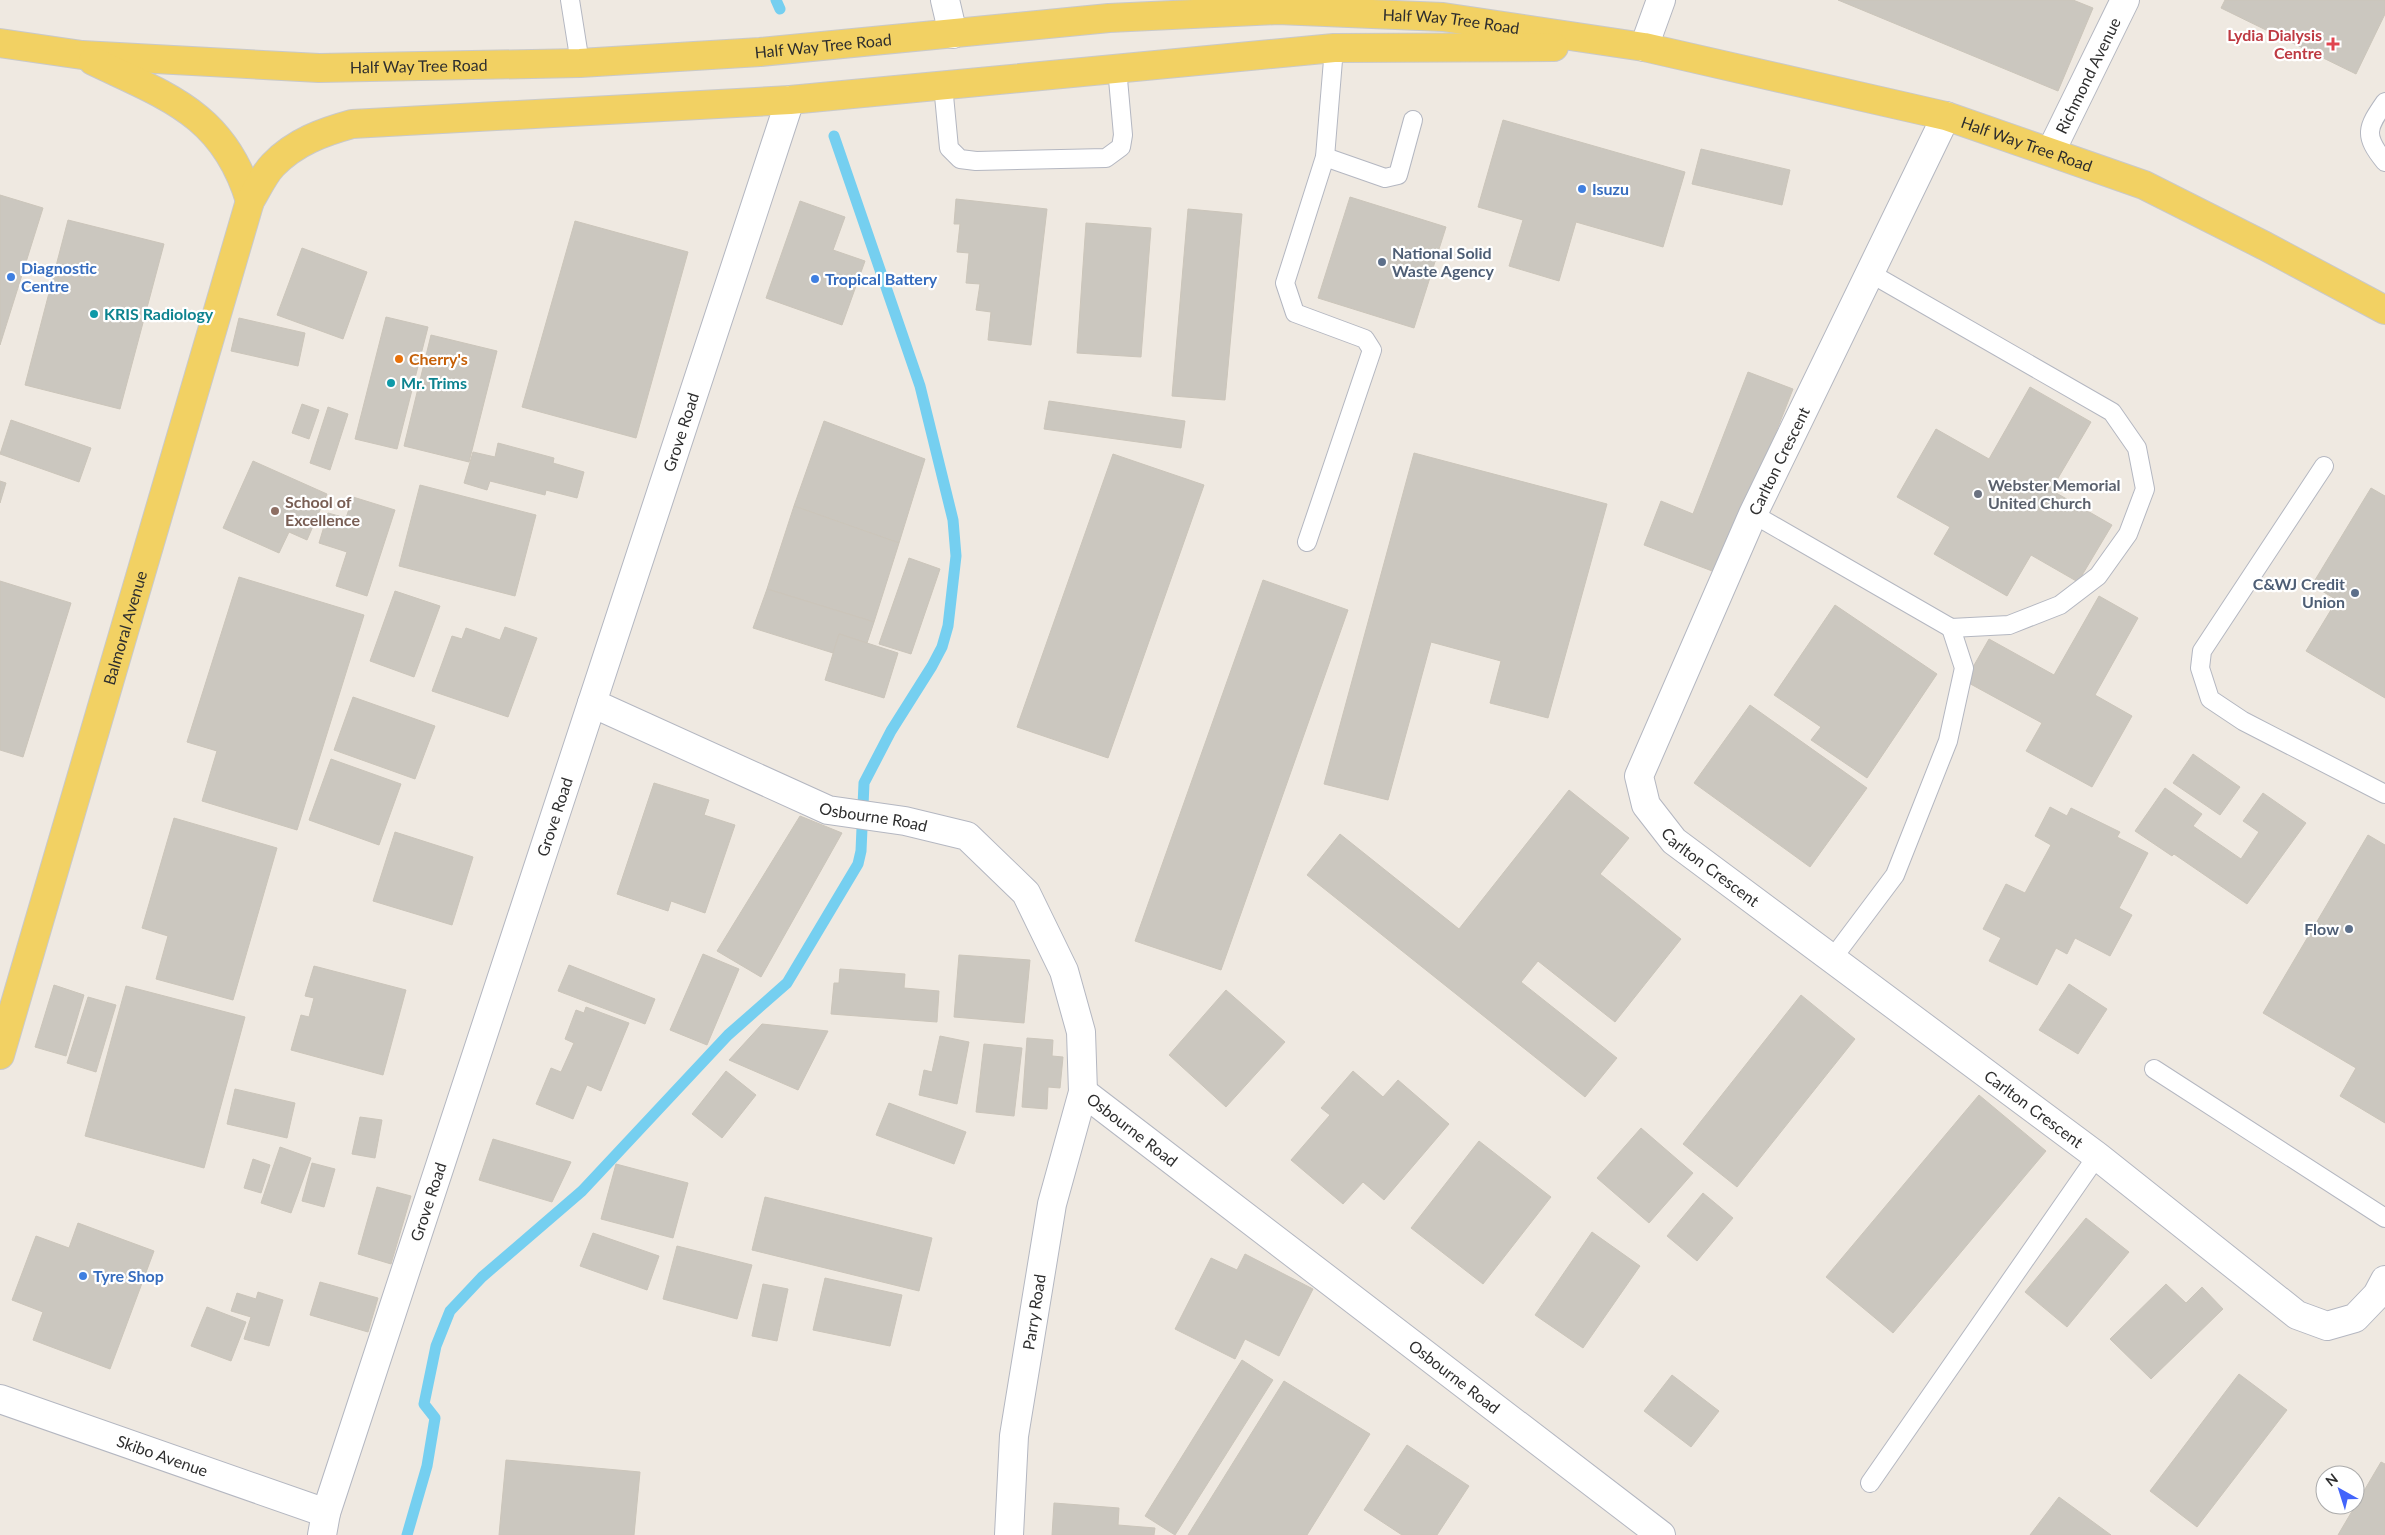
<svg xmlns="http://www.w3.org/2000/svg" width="2385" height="1535" font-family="Lato,sans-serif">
  <rect width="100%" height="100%" fill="#efe9e1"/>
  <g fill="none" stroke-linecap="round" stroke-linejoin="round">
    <g stroke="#75cff0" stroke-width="11">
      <path d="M 776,0 L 780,9"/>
      <path d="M 407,1535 L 427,1466 L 435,1418 L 424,1404 L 436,1346 L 450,1311 L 482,1277 L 582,1191 L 728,1035 L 787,983 L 858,864 L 861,851 L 864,783 L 891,731 L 932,666 L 942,647 L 948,626 L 956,556 L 953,520 L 920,386 L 834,136"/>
    </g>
  </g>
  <g fill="#cbc7bf" stroke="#cbc5ba">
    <path d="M 1838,0 L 2073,0 L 2093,8 L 2058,91 Z"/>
    <path d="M 2225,0 L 2385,0 L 2385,14 L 2356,74 L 2221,8 Z"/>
    <path d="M 1503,120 L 1685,172 L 1663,247 L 1576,222 L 1559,281 L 1509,266 L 1523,220 L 1478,207 Z"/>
    <path d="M 1701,149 L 1790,170 L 1782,205 L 1692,184 Z"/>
    <path d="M 0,195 L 43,208 L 0,345 Z"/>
    <path d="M 1350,197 L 1446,227 L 1414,328 L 1318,298 Z"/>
    <path d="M 956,199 L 1047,209 L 1031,345 L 988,340 L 991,312 L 976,310 L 980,284 L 966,283 L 969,253 L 957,252 L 960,224 L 954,224 Z"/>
    <path d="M 800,201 L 845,217 L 833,250 L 865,261 L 842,325 L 766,298 Z"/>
    <path d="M 1188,209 L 1242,214 L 1225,400 L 1172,396 Z"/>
    <path d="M 68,220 L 164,244 L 120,409 L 25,385 Z"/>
    <path d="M 575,221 L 688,252 L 636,438 L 522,407 Z"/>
    <path d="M 1086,223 L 1151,228 L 1141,357 L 1077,353 Z"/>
    <path d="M 302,248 L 367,272 L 343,339 L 277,315 Z"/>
    <path d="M 386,317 L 428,327 L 397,449 L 355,439 Z"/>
    <path d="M 239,318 L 305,333 L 298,366 L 231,351 Z"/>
    <path d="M 431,335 L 497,351 L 469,462 L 404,446 Z"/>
    <path d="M 1748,372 L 1793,389 L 1720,574 L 1644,545 L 1661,501 L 1693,514 Z"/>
    <path d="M 2030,387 L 2091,422 L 2051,490 L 2112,525 L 2078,582 L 2031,555 L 2007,596 L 1934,554 L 1950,527 L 1897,497 L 1936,429 L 1989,459 Z"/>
    <path d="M 1049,401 L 1185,421 L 1181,448 L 1044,429 Z"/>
    <path d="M 302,404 L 319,410 L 309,439 L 292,433 Z"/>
    <path d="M 328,407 L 348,414 L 330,470 L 310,463 Z"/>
    <path d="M 11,420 L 91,448 L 79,482 L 0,454 Z"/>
    <path d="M 824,421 L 925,459 L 899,543 L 794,506 Z"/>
    <path d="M 498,443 L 554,458 L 553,463 L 584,472 L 577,498 L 546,490 L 545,495 L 490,481 L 487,490 L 464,483 L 473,452 L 495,457 Z"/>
    <path d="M 1414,453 L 1607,504 L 1548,718 L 1490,703 L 1501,661 L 1431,642 L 1388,800 L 1324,784 Z"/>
    <path d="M 1113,454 L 1204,485 L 1108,758 L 1017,727 Z"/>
    <path d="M 253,461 L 327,494 L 307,540 L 289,532 L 279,553 L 223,528 Z"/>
    <path d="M 0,481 L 6,483 L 0,503 Z"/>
    <path d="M 420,485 L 536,515 L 515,596 L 399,566 Z"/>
    <path d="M 2371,488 L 2385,496 L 2385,698 L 2306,651 L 2337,600 L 2312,585 Z"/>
    <path d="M 353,497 L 395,510 L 367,596 L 336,586 L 347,552 L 319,543 L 328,513 L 346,518 Z"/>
    <path d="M 794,506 L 899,543 L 874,622 L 767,589 Z"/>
    <path d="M 909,558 L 940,569 L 911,654 L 879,644 Z"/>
    <path d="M 239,577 L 364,615 L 297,830 L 202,801 L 217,751 L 187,742 Z"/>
    <path d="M 1263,580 L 1348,610 L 1221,970 L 1135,941 Z"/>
    <path d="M 0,581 L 71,603 L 23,757 L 0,750 Z"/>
    <path d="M 767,589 L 874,622 L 867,643 L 839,634 L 833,653 L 753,628 Z"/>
    <path d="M 395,591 L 440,606 L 414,677 L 370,661 Z"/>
    <path d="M 2099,596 L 2138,618 L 2095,695 L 2132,716 L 2092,787 L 2026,751 L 2042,723 L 1965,681 L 1989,639 L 2054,675 Z"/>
    <path d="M 1835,605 L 1937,674 L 1867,778 L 1811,740 L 1821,727 L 1774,695 Z"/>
    <path d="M 505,627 L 537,638 L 508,717 L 432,691 L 452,636 L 462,639 L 466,628 L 500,640 Z"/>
    <path d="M 839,634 L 898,653 L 884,698 L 825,680 Z"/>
    <path d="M 353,697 L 435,726 L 415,779 L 334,750 Z"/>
    <path d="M 1750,705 L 1867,788 L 1810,867 L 1694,783 Z"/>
    <path d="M 2193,754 L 2240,787 L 2220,815 L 2173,783 Z"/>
    <path d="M 331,759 L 401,784 L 379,845 L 309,820 Z"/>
    <path d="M 654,783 L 709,800 L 704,815 L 735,825 L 705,913 L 671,901 L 668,911 L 617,894 Z"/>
    <path d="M 2165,788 L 2202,814 L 2193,826 L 2241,859 L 2259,832 L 2243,821 L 2263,793 L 2306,823 L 2247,904 L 2174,854 L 2172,856 L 2135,831 Z"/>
    <path d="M 1569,790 L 1629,838 L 1600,874 L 1681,939 L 1615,1022 L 1538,961 L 1521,982 L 1617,1058 L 1585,1097 L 1307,875 L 1340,834 L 1459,929 Z"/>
    <path d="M 2050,807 L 2067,816 L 2071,808 L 2120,832 L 2117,837 L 2148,853 L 2119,908 L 2132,915 L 2110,956 L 2075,938 L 2067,954 L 2056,948 L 2037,985 L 1989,961 L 2001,938 L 1983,929 L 2006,884 L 2025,893 L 2051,845 L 2035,836 Z"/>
    <path d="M 800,816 L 842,833 L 761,977 L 717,951 Z"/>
    <path d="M 174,818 L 277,848 L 233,1000 L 156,979 L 168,936 L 142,928 Z"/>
    <path d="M 395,832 L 473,857 L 452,925 L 373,901 Z"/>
    <path d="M 2368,835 L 2385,845 L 2385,1123 L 2340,1096 L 2356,1068 L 2263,1013 Z"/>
    <path d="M 703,954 L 739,969 L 707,1045 L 670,1030 Z"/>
    <path d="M 959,955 L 1030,960 L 1024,1023 L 954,1017 Z"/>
    <path d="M 569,965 L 655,999 L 645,1024 L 558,991 Z"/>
    <path d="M 314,966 L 406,990 L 383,1075 L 291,1050 L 301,1015 L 309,1017 L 314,998 L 305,996 Z"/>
    <path d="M 840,969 L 905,974 L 904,988 L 939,991 L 937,1022 L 831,1014 L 834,983 L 839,983 Z"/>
    <path d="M 2069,984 L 2107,1009 L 2078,1054 L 2039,1030 Z"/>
    <path d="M 54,985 L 84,995 L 66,1056 L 35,1047 Z"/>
    <path d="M 126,986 L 245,1017 L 204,1168 L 85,1136 Z"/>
    <path d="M 1226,990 L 1285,1042 L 1226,1107 L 1169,1055 Z"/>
    <path d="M 1801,995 L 1855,1039 L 1737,1187 L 1683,1144 Z"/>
    <path d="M 88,997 L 116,1005 L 96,1072 L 67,1063 Z"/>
    <path d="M 586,1007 L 629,1023 L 601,1091 L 587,1085 L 573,1119 L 536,1104 L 551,1068 L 561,1072 L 574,1043 L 565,1039 L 576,1010 L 584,1013 Z"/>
    <path d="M 762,1024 L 828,1031 L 798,1090 L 729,1060 Z"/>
    <path d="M 940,1036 L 969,1042 L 957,1104 L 919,1095 L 924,1070 L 932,1072 Z"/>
    <path d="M 1027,1038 L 1053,1040 L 1052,1056 L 1063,1057 L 1060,1088 L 1048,1087 L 1047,1109 L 1022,1107 Z"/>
    <path d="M 984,1044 L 1022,1048 L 1014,1116 L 976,1112 Z"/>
    <path d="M 726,1071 L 756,1095 L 722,1138 L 692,1114 Z"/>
    <path d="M 1353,1071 L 1383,1097 L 1398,1080 L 1449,1124 L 1384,1200 L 1363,1182 L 1343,1204 L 1291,1160 L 1330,1115 L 1321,1108 Z"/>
    <path d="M 235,1089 L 295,1103 L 287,1138 L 227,1124 Z"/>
    <path d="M 1979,1095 L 2046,1151 L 1893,1333 L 1826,1277 Z"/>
    <path d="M 889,1103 L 966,1132 L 954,1164 L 876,1135 Z"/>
    <path d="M 360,1117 L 382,1120 L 375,1158 L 352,1154 Z"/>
    <path d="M 1641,1128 L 1693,1173 L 1649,1223 L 1597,1178 Z"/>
    <path d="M 493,1139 L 571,1162 L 552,1202 L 479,1180 Z"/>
    <path d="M 1479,1141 L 1551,1197 L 1483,1284 L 1411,1228 Z"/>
    <path d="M 280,1147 L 311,1158 L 291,1213 L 261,1203 Z"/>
    <path d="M 253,1159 L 270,1165 L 261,1193 L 244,1188 Z"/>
    <path d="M 312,1163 L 335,1169 L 324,1207 L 302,1201 Z"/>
    <path d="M 616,1164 L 688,1183 L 673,1238 L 601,1219 Z"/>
    <path d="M 377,1187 L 411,1196 L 391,1264 L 358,1254 Z"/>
    <path d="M 1703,1193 L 1733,1218 L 1697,1261 L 1667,1236 Z"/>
    <path d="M 765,1197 L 932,1238 L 919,1291 L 752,1250 Z"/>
    <path d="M 2086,1218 L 2129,1252 L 2067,1327 L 2025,1292 Z"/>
    <path d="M 78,1223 L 154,1251 L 110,1369 L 33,1340 L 43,1312 L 12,1300 L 36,1236 L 69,1248 Z"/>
    <path d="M 1592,1232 L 1640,1266 L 1583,1348 L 1535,1315 Z"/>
    <path d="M 593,1233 L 659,1256 L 647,1290 L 580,1266 Z"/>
    <path d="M 677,1246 L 752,1265 L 737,1319 L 663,1299 Z"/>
    <path d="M 1245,1254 L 1313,1289 L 1279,1356 L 1245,1339 L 1235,1359 L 1175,1329 L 1211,1258 L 1237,1270 Z"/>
    <path d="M 825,1278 L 902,1295 L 890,1346 L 813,1330 Z"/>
    <path d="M 320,1282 L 378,1298 L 368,1332 L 310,1315 Z"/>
    <path d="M 763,1284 L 788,1289 L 777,1341 L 752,1336 Z"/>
    <path d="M 2166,1284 L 2186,1303 L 2202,1287 L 2223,1309 L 2151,1379 L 2110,1339 Z"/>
    <path d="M 258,1292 L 283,1300 L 269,1346 L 244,1339 L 251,1317 L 231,1311 L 237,1293 L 256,1299 Z"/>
    <path d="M 207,1307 L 246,1322 L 231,1361 L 191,1346 Z"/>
    <path d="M 1242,1360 L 1273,1380 L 1175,1535 L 1145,1516 Z"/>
    <path d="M 2239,1374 L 2287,1410 L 2197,1527 L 2150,1491 Z"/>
    <path d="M 1672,1375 L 1719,1411 L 1691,1447 L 1644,1411 Z"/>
    <path d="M 1284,1381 L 1370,1434 L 1307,1535 L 1188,1535 Z"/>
    <path d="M 1407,1445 L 1469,1486 L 1437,1535 L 1402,1535 L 1364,1510 Z"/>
    <path d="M 506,1460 L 640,1472 L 634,1535 L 499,1535 Z"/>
    <path d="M 2381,1462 L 2385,1464 L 2385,1535 L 2338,1535 Z"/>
    <path d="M 2059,1497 L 2111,1535 L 2030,1535 Z"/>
    <path d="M 1054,1503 L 1119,1508 L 1118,1525 L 1155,1528 L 1154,1535 L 1052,1535 Z"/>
  </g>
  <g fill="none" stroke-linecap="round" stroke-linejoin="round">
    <g stroke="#b4b7c1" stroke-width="20">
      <g id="lane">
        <path d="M 570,0 L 580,63"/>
        <path d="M 943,85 L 949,148 L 960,159 L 976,161 L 1106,158 L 1121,147 L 1123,135 L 1117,68"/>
        <path d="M 2385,102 C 2367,128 2363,135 2385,162"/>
        <path d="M 1325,157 L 1385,178 L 1398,175 L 1413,120"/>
        <path d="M 2324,466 L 2202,651 L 2200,668 L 2210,699 L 2243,721 L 2385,794"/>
        <path d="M 1753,514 L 1951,628 L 2009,625 L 2060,605 L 2098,576 L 2128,534 L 2145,489 L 2137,448 L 2112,412 L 1870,273"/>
        <path d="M 1307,542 L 1372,350 L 1365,339 L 1295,313 L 1285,283 L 1325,157 L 1334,48"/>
        <path d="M 1832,959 L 1895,875 L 1948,741 L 1964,668 L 1951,628"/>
        <path d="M 2154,1069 L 2385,1218"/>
        <path d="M 1870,1483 L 2097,1156"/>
      </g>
    </g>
    <g stroke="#b4b7c1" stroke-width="30">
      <g id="street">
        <path d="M 945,0 L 953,34"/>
        <path id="s1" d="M 1946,116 L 1753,514 L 1639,776 L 1646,805 L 1674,841 L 2097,1156 L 2297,1315 L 2327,1326 L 2355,1318 L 2377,1295 L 2385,1280"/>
        <path id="s2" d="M 2051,151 L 2125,0"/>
        <path id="s3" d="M 592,703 L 828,810 L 905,821 L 967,836 L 1026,893 L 1064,971 L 1081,1032 L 1083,1092 L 1052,1204 L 1014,1436 L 1009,1535"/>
        <path id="s4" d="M 1083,1092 L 1661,1535"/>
        <path id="s5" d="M 0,1399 L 326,1513"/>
        <path id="s6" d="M 322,1535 L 326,1513 L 790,100"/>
      </g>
    </g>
    <g stroke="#b4b7c1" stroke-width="30">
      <path id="secondary" d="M 1644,47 L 1661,0"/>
    </g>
    <g stroke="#c9c9c9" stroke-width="30">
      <g id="primary">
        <path id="s7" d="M 0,43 L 82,55 L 319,68 L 580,63 L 760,52 L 1109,18 L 1278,10 L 1443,17 L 1644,47 L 1946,116 L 2144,185 L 2265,246 L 2385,310"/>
        <path d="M 93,61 C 168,97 224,114 250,201"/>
        <path id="s8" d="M 0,1055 L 250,201 C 257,190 264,174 273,165 C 295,142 323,132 352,124 L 790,100 L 1334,48 L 1554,47"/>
      </g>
    </g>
    <use href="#lane" stroke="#fff" stroke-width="18"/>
    <use href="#street" stroke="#fff" stroke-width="28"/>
    <use href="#secondary" stroke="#fff" stroke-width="28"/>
    <use href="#primary" stroke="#f2d163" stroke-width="28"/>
  </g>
  <path fill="#e0444e" stroke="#fff" stroke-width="2" d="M2330.5 36.5h5v5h5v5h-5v5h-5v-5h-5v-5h5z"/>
  <g fill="#3f7fe0" stroke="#fff" stroke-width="2">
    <circle cx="1582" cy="189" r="5"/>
    <circle cx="11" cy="277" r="5"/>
    <circle cx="815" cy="279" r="5"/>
    <circle cx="83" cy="1276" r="5"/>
  </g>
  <g fill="#5c6f8a" stroke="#fff" stroke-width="2">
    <circle cx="1382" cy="262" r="5"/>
    <circle cx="2355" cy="593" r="5"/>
    <circle cx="2349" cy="929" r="5"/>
  </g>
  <g fill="#0f9aa8" stroke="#fff" stroke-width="2">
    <circle cx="94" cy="314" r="5"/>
    <circle cx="391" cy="383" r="5"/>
  </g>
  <circle fill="#e8710a" stroke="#fff" stroke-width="2" cx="399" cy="359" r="5"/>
  <circle fill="#6b7280" stroke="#fff" stroke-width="2" cx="1978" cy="494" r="5"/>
  <circle fill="#8d6e63" stroke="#fff" stroke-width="2" cx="275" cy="511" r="5"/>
  <g text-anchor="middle" stroke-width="4.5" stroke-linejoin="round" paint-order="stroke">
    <g font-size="16" fill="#2e2e2e" stroke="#fff">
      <text dy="6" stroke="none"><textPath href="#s7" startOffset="1455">Half Way Tree Road</textPath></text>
      <text dy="6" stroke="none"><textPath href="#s7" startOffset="825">Half Way Tree Road</textPath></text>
      <text dy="6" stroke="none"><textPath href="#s7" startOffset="420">Half Way Tree Road</textPath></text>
      <text dy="6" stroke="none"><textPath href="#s2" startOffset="84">Richmond Avenue</textPath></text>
      <text dy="6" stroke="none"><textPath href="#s7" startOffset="2045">Half Way Tree Road</textPath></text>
      <text dy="6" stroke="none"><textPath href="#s6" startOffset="1160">Grove Road</textPath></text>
      <text transform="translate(1779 461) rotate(-64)" y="6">Carlton Crescent</text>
      <text dy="6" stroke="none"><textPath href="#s8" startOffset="445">Balmoral Avenue</textPath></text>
      <text dy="6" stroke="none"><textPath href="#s3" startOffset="305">Osbourne Road</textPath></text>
      <text dy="6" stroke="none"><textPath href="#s6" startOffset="755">Grove Road</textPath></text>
      <text dy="6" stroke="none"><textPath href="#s1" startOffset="848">Carlton Crescent</textPath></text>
      <text dy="6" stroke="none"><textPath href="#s1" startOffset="1252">Carlton Crescent</textPath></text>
      <text dy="6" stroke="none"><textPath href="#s4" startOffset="62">Osbourne Road</textPath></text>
      <text dy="6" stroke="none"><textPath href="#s6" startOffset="350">Grove Road</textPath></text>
      <text transform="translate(1034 1312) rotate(-81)" y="6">Parry Road</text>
      <text dy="6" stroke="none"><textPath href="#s4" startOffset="468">Osbourne Road</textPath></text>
      <text dy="6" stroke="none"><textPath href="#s5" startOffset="172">Skibo Avenue</textPath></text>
    </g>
    <g font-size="16" font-weight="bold" fill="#be3a42" stroke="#fff" text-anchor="end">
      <text x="2322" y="41">Lydia Dialysis<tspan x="2322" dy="18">Centre</tspan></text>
    </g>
    <g font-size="16" font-weight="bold" fill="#366cbe" stroke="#fff" text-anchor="start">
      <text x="1592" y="195">Isuzu</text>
      <text x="21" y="274">Diagnostic<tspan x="21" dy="18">Centre</tspan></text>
      <text x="825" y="285">Tropical Battery</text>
      <text x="93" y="1282">Tyre Shop</text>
    </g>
    <g font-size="16" font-weight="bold" fill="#4e5e75" stroke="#fff" text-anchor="end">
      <text x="1392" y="259" text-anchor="start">National Solid<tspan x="1392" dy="18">Waste Agency</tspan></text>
      <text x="2345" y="590">C&amp;WJ Credit<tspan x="2345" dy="18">Union</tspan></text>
      <text x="2339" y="935">Flow</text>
    </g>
    <g font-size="16" font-weight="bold" fill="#0d838f" stroke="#fff" text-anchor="start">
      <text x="104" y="320">KRIS Radiology</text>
      <text x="401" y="389">Mr. Trims</text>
    </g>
    <g font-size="16" font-weight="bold" fill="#c56008" stroke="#fff" text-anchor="start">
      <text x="409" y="365">Cherry's</text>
    </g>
    <g font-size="16" font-weight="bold" fill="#5b616d" stroke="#fff" text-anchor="start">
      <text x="1988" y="491">Webster Memorial<tspan x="1988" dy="18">United Church</tspan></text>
    </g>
    <g font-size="16" font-weight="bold" fill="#785e54" stroke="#fff" text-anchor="start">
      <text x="285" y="508">School of<tspan x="285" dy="18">Excellence</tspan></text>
    </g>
  </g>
  <g transform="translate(2340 1490) rotate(321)"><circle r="24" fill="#ffffff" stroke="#ababab"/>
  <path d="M0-4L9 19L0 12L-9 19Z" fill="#4264fb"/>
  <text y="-8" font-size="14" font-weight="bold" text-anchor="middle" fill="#2e2e2e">N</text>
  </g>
</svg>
